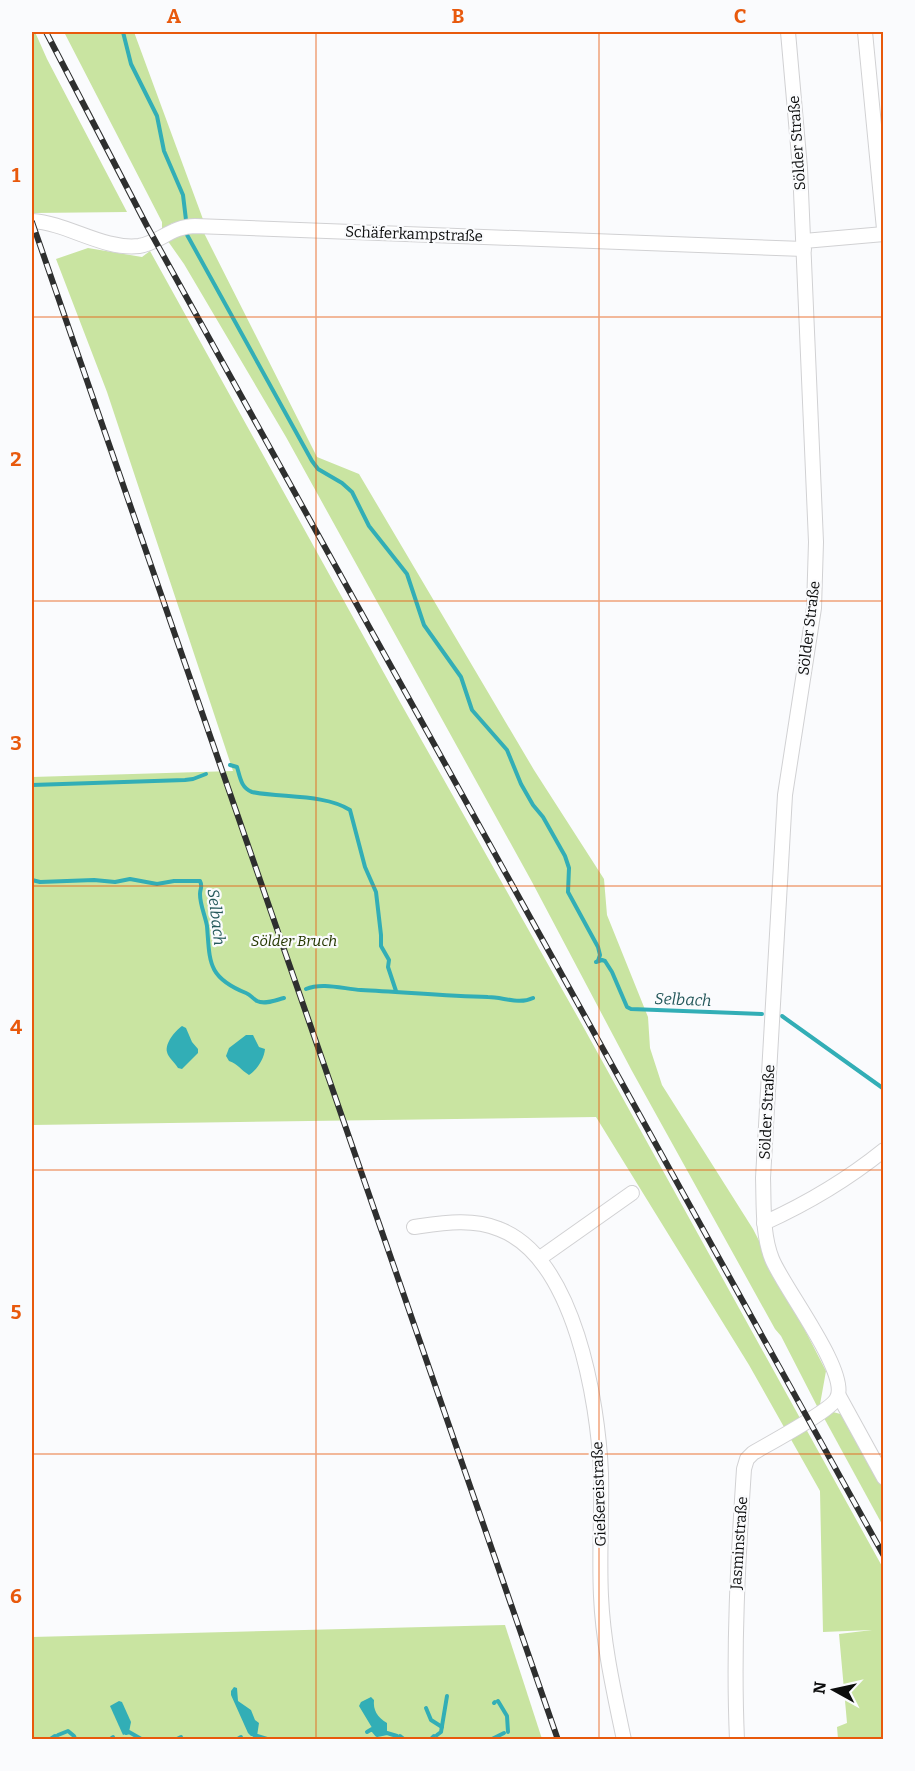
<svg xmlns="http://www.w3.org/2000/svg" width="915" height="1771" font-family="Bitter,serif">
  <rect width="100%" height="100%" fill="#fafbfd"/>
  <g fill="#c9e4a1">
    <path d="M 32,32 L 35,32 L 47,59 L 127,212 L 34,213 L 32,205 Z"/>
    <path d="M 64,32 L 134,32 L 204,222 L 172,223 L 162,231 L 162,222 Z"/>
    <path d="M 178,233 L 204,233 L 317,457 L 359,474 L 534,770 L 604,879 L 607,915 L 648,1017 L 650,1048 L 662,1085 L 753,1229 L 826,1371 L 819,1410 L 781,1336 L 775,1329 L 632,1071 L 532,882 L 286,437 L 184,264 L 165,237 Z"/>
    <path d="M 88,248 L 142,257 L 150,251 L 400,702 L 580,1021 L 883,1568 L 883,1739 L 838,1739 L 837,1727 L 847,1723 L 839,1634 L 872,1630 L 823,1632 L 820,1491 L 749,1365 L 596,1117 L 32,1125 L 32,777 L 233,771 L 107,392 L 56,259 Z"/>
    <path d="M 833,1412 L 844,1415 L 883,1483 L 883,1526 L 824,1418 Z"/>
    <path d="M 505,1625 L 542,1739 L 32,1739 L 32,1637 Z"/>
  </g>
  <g fill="#32aeb6">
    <path d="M 182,1026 L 186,1028 L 192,1042 L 198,1049 L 198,1053 L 182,1069 L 178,1068 C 175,1063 168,1057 167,1052 C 165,1043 175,1031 182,1026 Z"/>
    <path d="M 246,1035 L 253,1035 L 259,1047 L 265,1049 C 264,1059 257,1070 249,1075 C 241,1070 238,1064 229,1061 L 226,1056 L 229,1048 Z"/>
    <path d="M 234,1687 L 237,1688 L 238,1701 L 251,1710 L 255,1720 L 259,1723 L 257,1736 L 251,1736 L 248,1733 L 231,1695 L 231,1691 Z"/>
    <path d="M 371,1697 L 374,1700 C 373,1710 377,1717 387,1723 L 387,1733 L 377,1736 L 359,1706 L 361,1702 Z"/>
    <path d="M 119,1701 L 122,1702 L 131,1722 L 129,1732 L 123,1735 L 110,1706 Z"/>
  </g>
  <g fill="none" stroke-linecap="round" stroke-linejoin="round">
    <g stroke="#32aeb6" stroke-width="4">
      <path d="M 123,32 L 131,64 L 157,116 L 164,151 L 183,195 L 186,220"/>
      <path d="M 186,233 L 312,461 L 318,469 L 342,483 L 352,492 L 369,526 L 407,574 L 424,625 L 461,677 L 472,710 L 507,750 L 521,784 L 533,805 L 543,817 L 565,856 L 569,868 L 568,892 L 598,947 L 600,955 L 598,961"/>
      <path d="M 230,765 L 237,767 C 240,777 241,788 252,792 C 282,798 325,794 350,810 L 365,867 L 376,892 L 381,935 L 381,946 L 389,960 L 388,967 L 396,991"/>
      <path d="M 32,785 L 185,780 L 193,779 L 206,774"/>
      <path d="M 32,880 L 40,882 L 94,880 L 115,882 L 130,879 L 157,884 L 174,881 L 200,881 C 203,887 200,888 200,894 C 200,905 205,915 207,926 C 210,962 207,977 246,993 C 251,995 252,998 257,1001 C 265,1005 276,1000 284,998"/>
      <path d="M 596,962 L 602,960 L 605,961 L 612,972 L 627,1007 L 631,1009 L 762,1014"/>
      <path d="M 306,989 C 322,982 344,989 361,990 C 403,992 446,996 488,997 C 503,997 519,1005 533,998"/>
      <path d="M 782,1016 L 884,1089"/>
      <path d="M 498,1701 L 507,1716 L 508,1732"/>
      <path d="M 494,1703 L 495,1702"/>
      <path d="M 426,1708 L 431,1720 L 442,1727"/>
      <path d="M 367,1732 L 372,1729 L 377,1735 L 387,1733 L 397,1736"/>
      <path d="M 126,1733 L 129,1732 L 143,1740"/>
      <path d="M 58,1735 L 68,1731 L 74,1736"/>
      <path d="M 254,1735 L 267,1739"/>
      <path d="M 437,1735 L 441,1732 L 447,1696"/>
      <path d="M 400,1736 L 405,1740"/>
      <path d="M 75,1738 L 76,1740"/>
      <path d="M 271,1739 L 277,1740"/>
      <path d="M 49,1740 L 55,1736"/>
      <path d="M 109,1740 L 113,1737"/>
      <path d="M 175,1740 L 181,1737"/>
      <path d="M 236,1740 L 241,1737"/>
      <path d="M 430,1740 L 434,1736"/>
      <path d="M 490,1740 L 504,1733"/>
    </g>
    <g stroke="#d1d1d3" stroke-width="16">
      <g id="minor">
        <path d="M 865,32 L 884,229"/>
        <path d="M 32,221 C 68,223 102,250 139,246 C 159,243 172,226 195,226 L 804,249"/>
        <path d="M 804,241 L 884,234"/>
        <path d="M 764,1223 C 806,1204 848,1179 884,1150"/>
        <path d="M 414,1227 C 443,1223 472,1218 499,1229 C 575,1258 598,1402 601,1473 C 602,1514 599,1555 601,1596 C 603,1644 614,1692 624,1740"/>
        <path d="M 540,1258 L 632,1193"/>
        <path d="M 839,1396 L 884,1478"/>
        <path d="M 737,1740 C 733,1649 738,1559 744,1469 L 747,1459 L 753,1453 C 768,1444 832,1410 837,1398 C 850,1373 783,1287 772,1259 C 762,1234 764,1205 763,1178 L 785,795 L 814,608 L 816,542 L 800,168 L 788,32"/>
      </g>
    </g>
    <use href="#minor" stroke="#fff" stroke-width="14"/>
    <g stroke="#2e2f2f" stroke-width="6">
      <g id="rail">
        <path d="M 46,32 L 147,226 L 884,1556"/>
        <path d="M 32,222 L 558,1740"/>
      </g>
    </g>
    <use href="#rail" stroke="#fafbfd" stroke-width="4" stroke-dasharray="11" stroke-linecap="butt"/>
  </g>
  <path fill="none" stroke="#e8590c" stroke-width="1.5" stroke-opacity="0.55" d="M 316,32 L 316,1740M 599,32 L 599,1740M 32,317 L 884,317M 32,601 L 884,601M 32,886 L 884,886M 32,1170 L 884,1170M 32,1454 L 884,1454"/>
  <g text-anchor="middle" stroke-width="4.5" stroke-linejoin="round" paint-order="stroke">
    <g font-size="15" fill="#0c0d0d" stroke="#fafbfd">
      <text transform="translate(797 143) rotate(-94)" y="5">Sölder Straße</text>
      <text transform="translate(414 234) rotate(2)" y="5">Schäferkampstraße</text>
      <text transform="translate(809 628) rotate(-83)" y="5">Sölder Straße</text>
      <text transform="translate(767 1112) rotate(-87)" y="5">Sölder Straße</text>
      <text transform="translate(599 1494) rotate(-92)" y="5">Gießereistraße</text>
      <text transform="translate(739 1543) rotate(-86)" y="5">Jasminstraße</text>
    </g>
    <g font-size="15" font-style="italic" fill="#253700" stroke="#fafbfd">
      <text x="294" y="946">Sölder Bruch</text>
    </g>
    <g font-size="16" font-style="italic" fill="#25585b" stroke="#fafbfd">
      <text transform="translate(217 917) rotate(83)" y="6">Selbach</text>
      <text transform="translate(683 999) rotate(2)" y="6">Selbach</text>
    </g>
  </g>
  <rect width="915" height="1771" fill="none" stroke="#fafbfd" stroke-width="66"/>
  <g transform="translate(834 1690) rotate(278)" stroke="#fafbfd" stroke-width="4.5" paint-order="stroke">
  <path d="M0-4.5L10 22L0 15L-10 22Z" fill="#0c0d0d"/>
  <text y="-9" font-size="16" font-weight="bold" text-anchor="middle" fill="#0c0d0d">N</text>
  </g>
  <rect x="33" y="33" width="849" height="1705" fill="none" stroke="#e8590c" stroke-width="2"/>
  <g font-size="20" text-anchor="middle" font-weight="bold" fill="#e8590c">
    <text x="174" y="23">A</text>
    <text x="458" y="23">B</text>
    <text x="740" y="23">C</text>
    <text x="16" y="182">1</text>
    <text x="16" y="466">2</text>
    <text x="16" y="750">3</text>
    <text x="16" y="1034">4</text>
    <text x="16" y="1319">5</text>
    <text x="16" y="1603">6</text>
  </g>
</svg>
